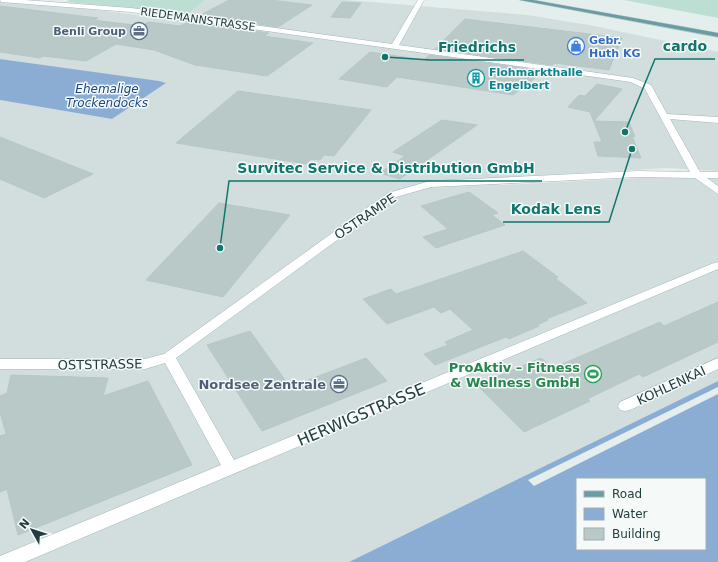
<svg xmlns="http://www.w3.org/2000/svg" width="718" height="562" font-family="'DejaVu Sans',sans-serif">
  <rect width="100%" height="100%" fill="#e4eeed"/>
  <path fill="#d2dedd" d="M 205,0 L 347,0 L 527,15 L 589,25 L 718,52 L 718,171 L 667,168 L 495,178 L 501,185 L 678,176 L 718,179 L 718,381 L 349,562 L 0,562 L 0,100 L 112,119 L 165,83 L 0,59 L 0,2 L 98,10 L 176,20 L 187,15 Z"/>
  <g fill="#bddfd3">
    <path d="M 70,0 L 205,0 L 187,15 L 144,9 L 66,2 Z"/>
    <path d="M 624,0 L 718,0 L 718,18 Z"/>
  </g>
  <g fill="#8cadd3" fill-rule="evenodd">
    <path d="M 0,59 L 159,81 L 166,83 L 112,119 L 0,100 Z"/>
    <path d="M 718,381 L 718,562 L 349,562 ZM 577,479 L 705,479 L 705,549 L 577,549 Z"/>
  </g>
  <path fill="#e4eeed" d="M 718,387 L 718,394 L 534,486 L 528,480 Z"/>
  <g fill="#b9c9c7" stroke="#b6c7c7">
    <path d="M 229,0 L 270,0 L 312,5 L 278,27 L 199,16 Z"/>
    <path d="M 342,2 L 361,3 L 350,18 L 331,17 Z"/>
    <path d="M 0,6 L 98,18 L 93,20 L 142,26 L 148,22 L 180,26 L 189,22 L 269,33 L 264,36 L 313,43 L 267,76 L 195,65 L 154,50 L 116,44 L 86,61 L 43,56 L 40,58 L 0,52 Z"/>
    <path d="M 465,19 L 622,38 L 609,70 L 555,63 L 552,65 L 435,49 Z"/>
    <path d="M 370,52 L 424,60 L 429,55 L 544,71 L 513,95 L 397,77 L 387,87 L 339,79 Z"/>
    <path d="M 597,84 L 622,89 L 594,121 L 629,122 L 635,137 L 632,136 L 641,158 L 598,156 L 594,142 L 602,142 L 590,112 L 568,107 L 579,95 L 585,96 Z"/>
    <path d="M 238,91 L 371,110 L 334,156 L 324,155 L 320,160 L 311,159 L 306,164 L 176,143 Z"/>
    <path d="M 442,120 L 477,125 L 400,179 L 380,173 L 405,156 L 393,152 Z"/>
    <path d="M 0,137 L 93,174 L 44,198 L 0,179 Z"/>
    <path d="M 469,192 L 498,213 L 492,215 L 505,225 L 436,248 L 423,237 L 448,229 L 421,206 Z"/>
    <path d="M 219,203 L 290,215 L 223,297 L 146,280 Z"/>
    <path d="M 523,251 L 558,277 L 555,278 L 587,303 L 546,319 L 548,320 L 537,325 L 539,326 L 509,339 L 506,337 L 435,365 L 424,354 L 448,345 L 445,342 L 473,330 L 450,309 L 441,313 L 434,307 L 387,324 L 363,299 L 391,289 L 396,294 Z"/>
    <path d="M 718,302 L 718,342 L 643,377 L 639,374 L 587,399 L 590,401 L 524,432 L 477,385 L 541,358 L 553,368 L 660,322 L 664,326 Z"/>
    <path d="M 250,331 L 290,387 L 366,358 L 387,381 L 262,431 L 207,345 Z"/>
    <path d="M 11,375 L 108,378 L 103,396 L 148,381 L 192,465 L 18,535 L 7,489 L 0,492 L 0,436 L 6,434 L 0,412 L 0,396 L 7,393 Z"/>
  </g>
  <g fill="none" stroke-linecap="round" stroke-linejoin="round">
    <g stroke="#a6b5b6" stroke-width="1">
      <g id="street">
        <path d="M 0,0 L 25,0 L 131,8 L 392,44 L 418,0 L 424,0 L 399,45 L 633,78 L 651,85 L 667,114 L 718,117 L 718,123 L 670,119 L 700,172 L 718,172 L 718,178 L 707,178 L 718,186 L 718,194 L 695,178 L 638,177 L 431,187 L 396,197 L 176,358 L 234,460 L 714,263 L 718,262 L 718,269 L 25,562 L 0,562 L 0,556 L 221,465 L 165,363 L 145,369 L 0,369 L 0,359 L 145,359 L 164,354 L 388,193 L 430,181 L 638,171 L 690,172 L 645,89 L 631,82 L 131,12 L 1,2 Z"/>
        <path d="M 718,358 L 718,369 L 630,410 L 625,411 L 620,410 L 618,406 L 620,402 Z"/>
      </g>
    </g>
    <g stroke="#c1c9ca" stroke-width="1">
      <path id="primary" d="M 520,0 L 533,0 L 718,33 L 718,37 Z"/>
    </g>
    <use href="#street" fill="#fff" fill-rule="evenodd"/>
    <use href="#primary" fill="#689da4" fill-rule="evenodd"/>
  </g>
  <defs>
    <g id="office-ring" transform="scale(0.9)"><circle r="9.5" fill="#f5faf9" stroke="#5c6f8a" stroke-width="1.5"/><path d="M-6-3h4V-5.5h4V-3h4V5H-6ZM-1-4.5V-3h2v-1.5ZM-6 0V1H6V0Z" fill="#5c6f8a"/></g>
    <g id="shop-ring" transform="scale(0.9)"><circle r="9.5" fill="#f5faf9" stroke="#3f7fe0" stroke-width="1.5"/><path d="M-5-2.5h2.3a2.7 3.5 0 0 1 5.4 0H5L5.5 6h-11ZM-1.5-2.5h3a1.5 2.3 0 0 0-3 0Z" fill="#3f7fe0"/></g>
    <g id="building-ring" transform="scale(0.9)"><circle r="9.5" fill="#f5faf9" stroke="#0f9aa8" stroke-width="1.5"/><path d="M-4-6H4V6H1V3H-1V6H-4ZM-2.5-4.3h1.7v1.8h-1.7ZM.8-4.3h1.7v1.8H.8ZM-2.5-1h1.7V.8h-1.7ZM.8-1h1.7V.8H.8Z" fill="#0f9aa8"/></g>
    <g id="stadium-ring" transform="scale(0.9)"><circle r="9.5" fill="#f5faf9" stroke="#2e9e5b" stroke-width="1.5"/><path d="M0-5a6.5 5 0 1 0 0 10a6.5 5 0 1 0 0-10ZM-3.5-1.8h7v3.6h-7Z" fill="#2e9e5b"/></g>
  </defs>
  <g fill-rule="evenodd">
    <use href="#office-ring" x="139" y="31"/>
    <use href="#shop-ring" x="576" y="46"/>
    <use href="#building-ring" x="476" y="78"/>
    <use href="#stadium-ring" x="593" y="374"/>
    <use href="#office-ring" x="339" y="384"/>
  </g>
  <g text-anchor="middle" stroke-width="3" stroke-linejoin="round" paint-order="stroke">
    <g font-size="11" fill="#233d40" stroke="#f5faf9">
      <text transform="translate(198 19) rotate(8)" y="4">RIEDEMANNSTRASSE</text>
    </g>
    <g font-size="11" font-weight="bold" fill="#4e5e75" stroke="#f5faf9" text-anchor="end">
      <text x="126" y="35">Benli Group</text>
    </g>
    <g font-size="11" font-weight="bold" fill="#366cbe" stroke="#f5faf9" text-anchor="start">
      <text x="589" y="44">Gebr.<tspan x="589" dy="13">Huth KG</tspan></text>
    </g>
    <g font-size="11" font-weight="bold" fill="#0d838f" stroke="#f5faf9" text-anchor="start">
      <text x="489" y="76">Flohmarkthalle<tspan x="489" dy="13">Engelbert</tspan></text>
    </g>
    <g font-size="12" font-style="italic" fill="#1c487d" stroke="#f5faf9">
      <text x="107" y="93">Ehemalige<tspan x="107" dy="14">Trockendocks</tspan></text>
    </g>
    <g font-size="13" fill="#233d40" stroke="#f5faf9">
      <text transform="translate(365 216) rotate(-34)" y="5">OSTRAMPE</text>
      <text transform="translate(100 364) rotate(-1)" y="5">OSTSTRASSE</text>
      <text transform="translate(671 385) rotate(-25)" y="5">KOHLENKAI</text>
    </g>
    <g font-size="13" font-weight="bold" fill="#27864d" stroke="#f5faf9" text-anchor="end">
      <text x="580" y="372">ProAktiv – Fitness<tspan x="580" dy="15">&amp; Wellness GmbH</tspan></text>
    </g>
    <g font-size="13" font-weight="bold" fill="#4e5e75" stroke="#f5faf9" text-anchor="end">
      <text x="326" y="389">Nordsee Zentrale</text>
    </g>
    <g font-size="16" fill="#233d40" stroke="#f5faf9">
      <text transform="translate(361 414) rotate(-23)" y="6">HERWIGSTRASSE</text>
    </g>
  </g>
  <path fill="none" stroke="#0f766e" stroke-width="1.5" d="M625 132L655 59H715M385 57L430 60H524M220 248L229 181H542M632 149L609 222H503"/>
  <g fill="#0f766e" stroke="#f5faf9" stroke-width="1.5">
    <circle cx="625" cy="132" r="4"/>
    <circle cx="385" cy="57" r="4"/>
    <circle cx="220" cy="248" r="4"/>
    <circle cx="632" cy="149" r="4"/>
  </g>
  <g font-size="14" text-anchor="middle" font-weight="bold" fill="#0f766e" stroke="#f5faf9" stroke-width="3" stroke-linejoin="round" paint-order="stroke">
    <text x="685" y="51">cardo</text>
    <text x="477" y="52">Friedrichs</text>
    <text x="386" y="173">Survitec Service &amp; Distribution GmbH</text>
    <text x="556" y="214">Kodak Lens</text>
  </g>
  <rect x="576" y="478" width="130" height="72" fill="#f5faf9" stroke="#a1aeaf"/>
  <rect x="584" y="491" width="20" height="6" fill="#689da4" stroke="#a1aeaf"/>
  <text x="612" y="498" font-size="12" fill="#233d40">Road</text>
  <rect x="584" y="508" width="20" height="12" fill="#8cadd3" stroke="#a1aeaf"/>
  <text x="612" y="518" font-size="12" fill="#233d40">Water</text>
  <rect x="584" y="528" width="20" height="12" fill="#b9c9c7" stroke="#a1aeaf"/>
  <text x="612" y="538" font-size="12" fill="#233d40">Building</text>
  <g transform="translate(32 530) rotate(309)" stroke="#f5faf9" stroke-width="3" paint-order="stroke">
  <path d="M0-3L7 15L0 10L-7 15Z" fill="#233d40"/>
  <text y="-6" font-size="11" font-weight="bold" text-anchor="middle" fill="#233d40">N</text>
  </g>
</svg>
